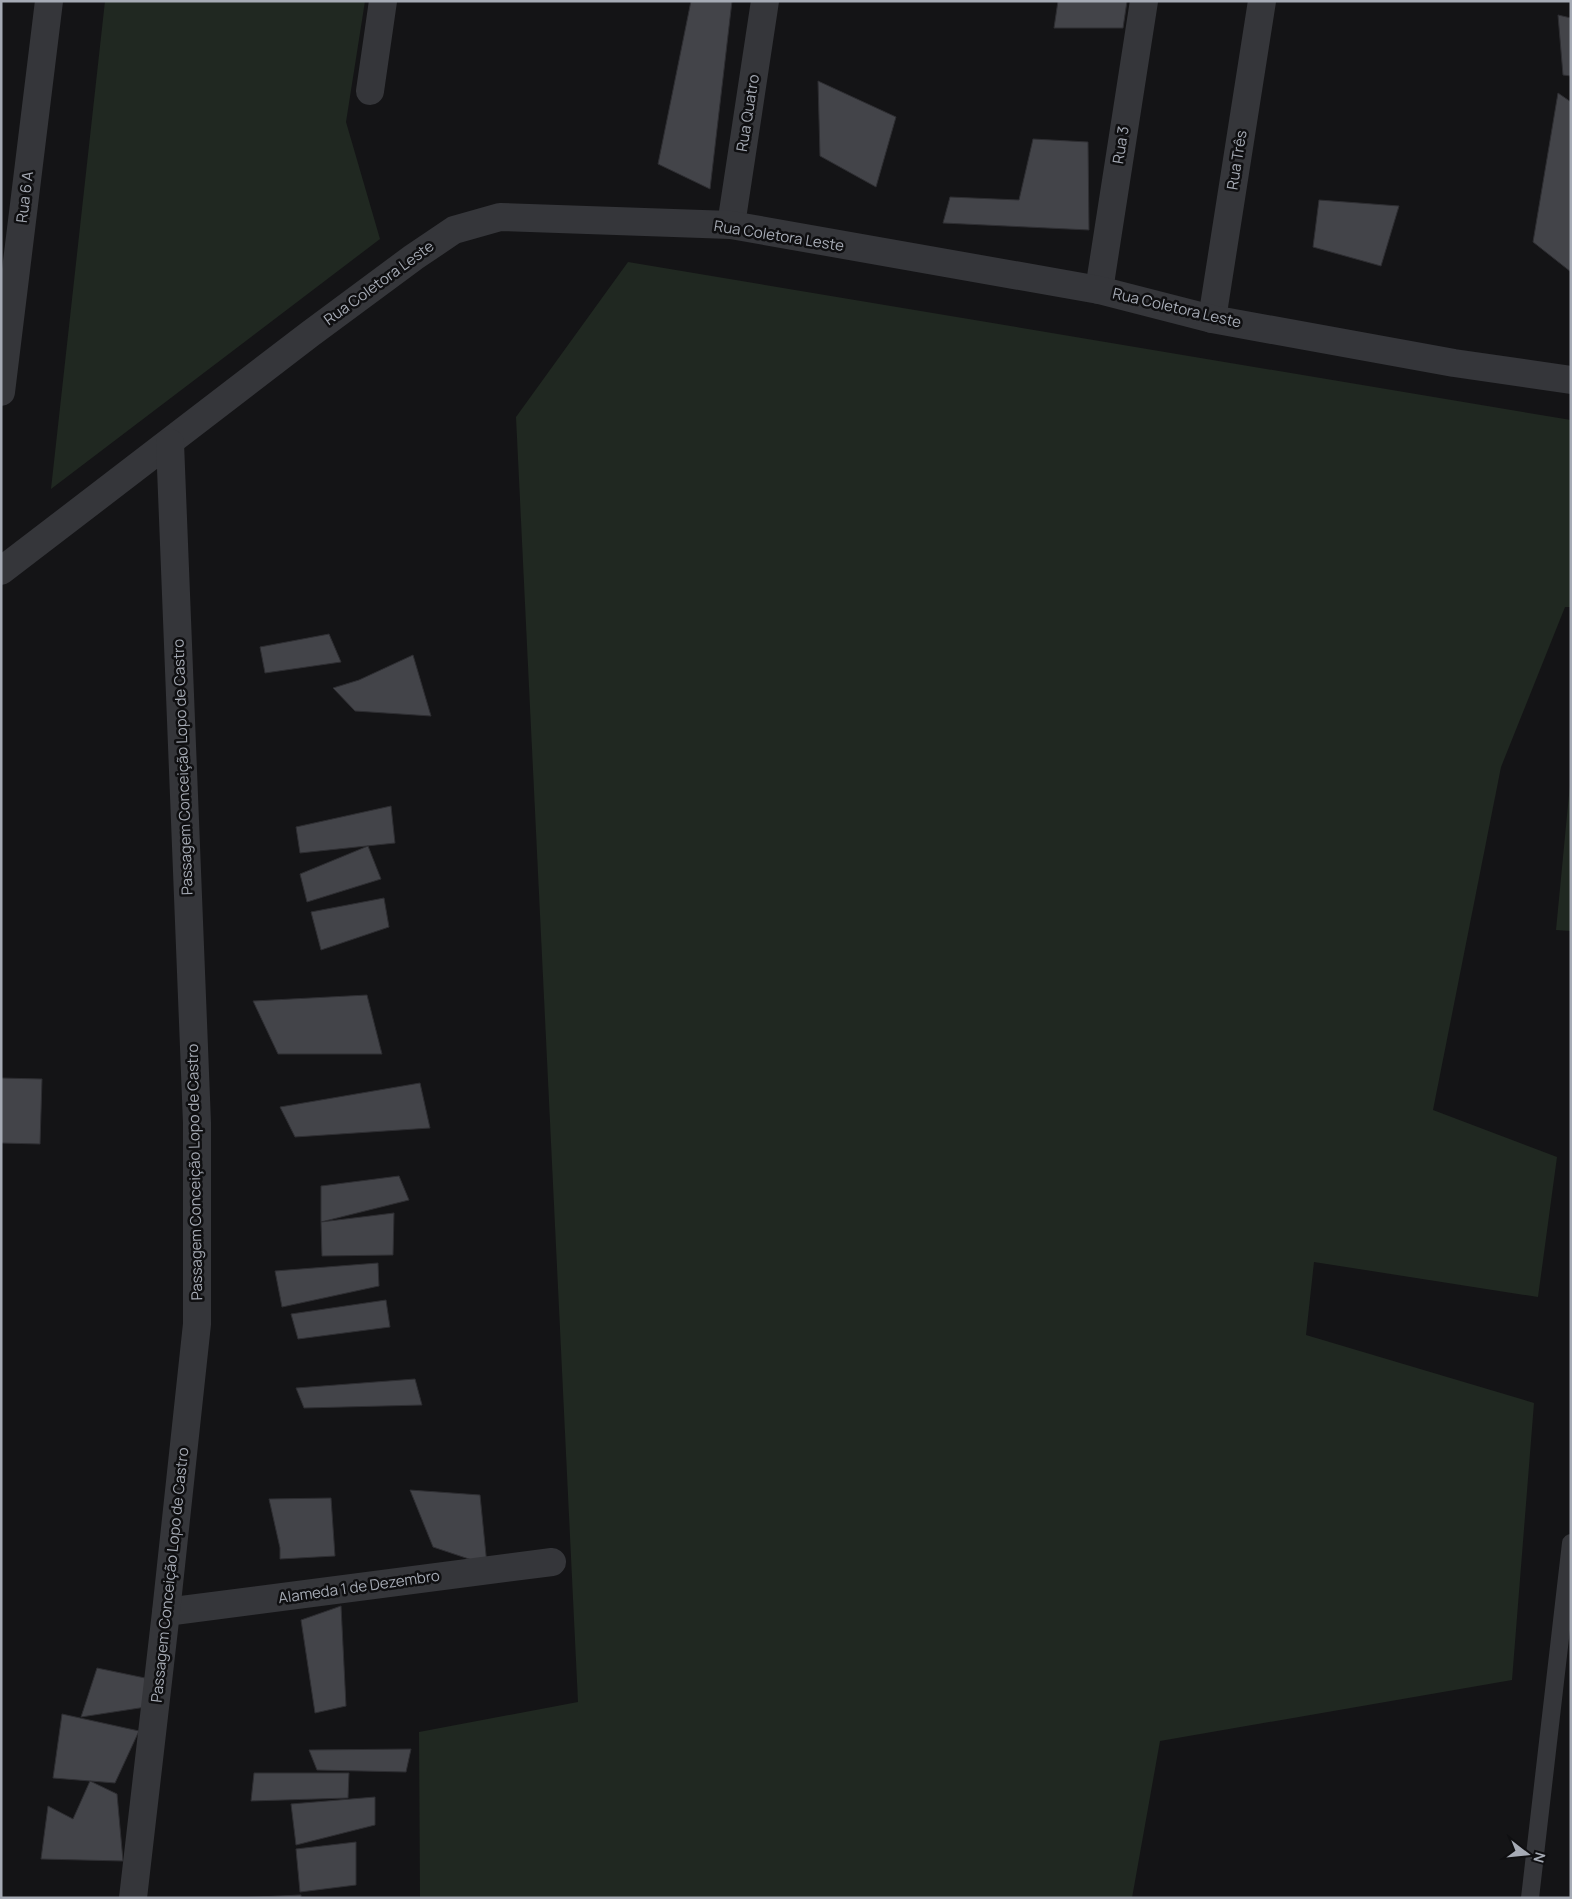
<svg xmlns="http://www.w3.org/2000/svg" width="1572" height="1899" font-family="Manrope,sans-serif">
  <rect width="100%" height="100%" fill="#141416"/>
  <g fill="#202821">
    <path d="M 105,1 L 365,1 L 346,122 L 380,239 L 51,489 Z"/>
    <path d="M 628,262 L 1571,420 L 1571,607 L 1565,607 L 1501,767 L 1433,1110 L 1557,1157 L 1538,1297 L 1314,1262 L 1306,1335 L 1534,1403 L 1512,1680 L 1160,1741 L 1132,1898 L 420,1898 L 419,1732 L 578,1702 L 516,417 Z"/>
    <path d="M 1571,774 L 1571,931 L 1556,930 Z"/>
  </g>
  <g fill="#434449" stroke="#2e2e32">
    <path d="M 691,1 L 732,1 L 710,189 L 658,164 Z"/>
    <path d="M 1058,1 L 1127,1 L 1123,28 L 1054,28 Z"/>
    <path d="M 1558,15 L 1571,18 L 1571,76 L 1563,75 Z"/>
    <path d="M 818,81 L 896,117 L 876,187 L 820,156 Z"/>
    <path d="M 1558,93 L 1571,102 L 1571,272 L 1533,242 Z"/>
    <path d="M 1033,139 L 1088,142 L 1089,230 L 943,223 L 950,197 L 1019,200 Z"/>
    <path d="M 1319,200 L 1399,206 L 1381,266 L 1313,247 Z"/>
    <path d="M 329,634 L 341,662 L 265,673 L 260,647 Z"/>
    <path d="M 413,655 L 431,716 L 355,711 L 333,688 L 359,680 Z"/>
    <path d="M 391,806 L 395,843 L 300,853 L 296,827 Z"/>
    <path d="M 368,846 L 381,879 L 307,902 L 300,874 Z"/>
    <path d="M 384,898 L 389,927 L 321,950 L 311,912 Z"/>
    <path d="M 367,995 L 382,1054 L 278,1054 L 253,1001 Z"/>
    <path d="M 1,1078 L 42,1079 L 40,1144 L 1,1143 Z"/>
    <path d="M 420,1083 L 430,1128 L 295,1137 L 280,1107 Z"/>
    <path d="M 399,1176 L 409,1200 L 321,1222 L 321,1186 Z"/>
    <path d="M 394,1213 L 393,1255 L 322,1256 L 321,1222 Z"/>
    <path d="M 378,1263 L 379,1286 L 282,1307 L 275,1271 Z"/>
    <path d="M 386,1300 L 390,1327 L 298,1339 L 291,1314 Z"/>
    <path d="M 415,1379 L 422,1405 L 304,1408 L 296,1388 Z"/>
    <path d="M 410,1490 L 480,1495 L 487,1565 L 433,1547 Z"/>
    <path d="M 331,1498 L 335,1556 L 280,1559 L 280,1548 L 269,1499 Z"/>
    <path d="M 341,1606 L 346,1706 L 315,1713 L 301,1620 Z"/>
    <path d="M 97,1668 L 145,1678 L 146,1707 L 81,1717 Z"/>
    <path d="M 62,1714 L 139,1731 L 115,1783 L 53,1778 Z"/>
    <path d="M 411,1749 L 406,1772 L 317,1770 L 309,1750 Z"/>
    <path d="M 254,1773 L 349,1773 L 348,1798 L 251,1801 Z"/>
    <path d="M 90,1781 L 117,1794 L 123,1861 L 41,1859 L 48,1806 L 73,1819 Z"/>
    <path d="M 375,1797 L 375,1825 L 296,1845 L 291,1804 Z"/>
    <path d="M 356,1842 L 356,1885 L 300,1892 L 296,1849 Z"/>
    <path d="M 301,1895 L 301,1898 L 235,1898 Z"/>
  </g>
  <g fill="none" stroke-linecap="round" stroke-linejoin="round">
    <path stroke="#35363a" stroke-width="18" d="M 1530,1898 L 1571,1543"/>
    <g stroke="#35363a" stroke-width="28">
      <path d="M 370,91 L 383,1"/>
      <path d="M 731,225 L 765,1"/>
      <path d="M 1099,290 L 1144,1"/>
      <path d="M 1212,319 L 1262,1"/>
      <path d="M 1,392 L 49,1"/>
      <path d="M 1,571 L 310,334 L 414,257 L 454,230 L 500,217 L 731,225 L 1099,290 L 1212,319 L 1454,363 L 1571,380"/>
      <path d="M 166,1612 L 552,1562"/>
      <path d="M 133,1898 L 166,1612 L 197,1324 L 197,1123 L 170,443"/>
    </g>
  </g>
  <g text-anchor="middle" stroke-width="5" stroke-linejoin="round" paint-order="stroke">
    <g font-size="15" fill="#a6abb5" stroke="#0f0f11">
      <text transform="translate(748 113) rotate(-81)" y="5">Rua Quatro</text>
      <text transform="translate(1121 145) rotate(-81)" y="5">Rua 3</text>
      <text transform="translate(1237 160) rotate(-81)" y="5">Rua Três</text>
      <text transform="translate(25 197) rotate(-83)" y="5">Rua 6 A</text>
      <text transform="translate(779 236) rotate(9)" y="5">Rua Coletora Leste</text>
      <text transform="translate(379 283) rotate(-36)" y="5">Rua Coletora Leste</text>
      <text transform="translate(1177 308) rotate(13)" y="5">Rua Coletora Leste</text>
      <text transform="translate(183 767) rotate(-92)" y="5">Passagem Conceição Lopo de Castro</text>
      <text transform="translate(195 1172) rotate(-91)" y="5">Passagem Conceição Lopo de Castro</text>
      <text transform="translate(170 1575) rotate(-84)" y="5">Passagem Conceição Lopo de Castro</text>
      <text transform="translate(359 1587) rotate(-8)" y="5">Alameda 1 de Dezembro</text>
    </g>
  </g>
  <rect width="1572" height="1899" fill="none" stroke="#a6abb5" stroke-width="5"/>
  <g transform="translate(1527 1854) rotate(106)" stroke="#0f0f11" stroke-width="4" paint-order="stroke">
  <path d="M0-4L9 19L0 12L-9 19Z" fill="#a6abb5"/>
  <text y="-8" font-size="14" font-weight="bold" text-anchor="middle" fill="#a6abb5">N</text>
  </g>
</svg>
